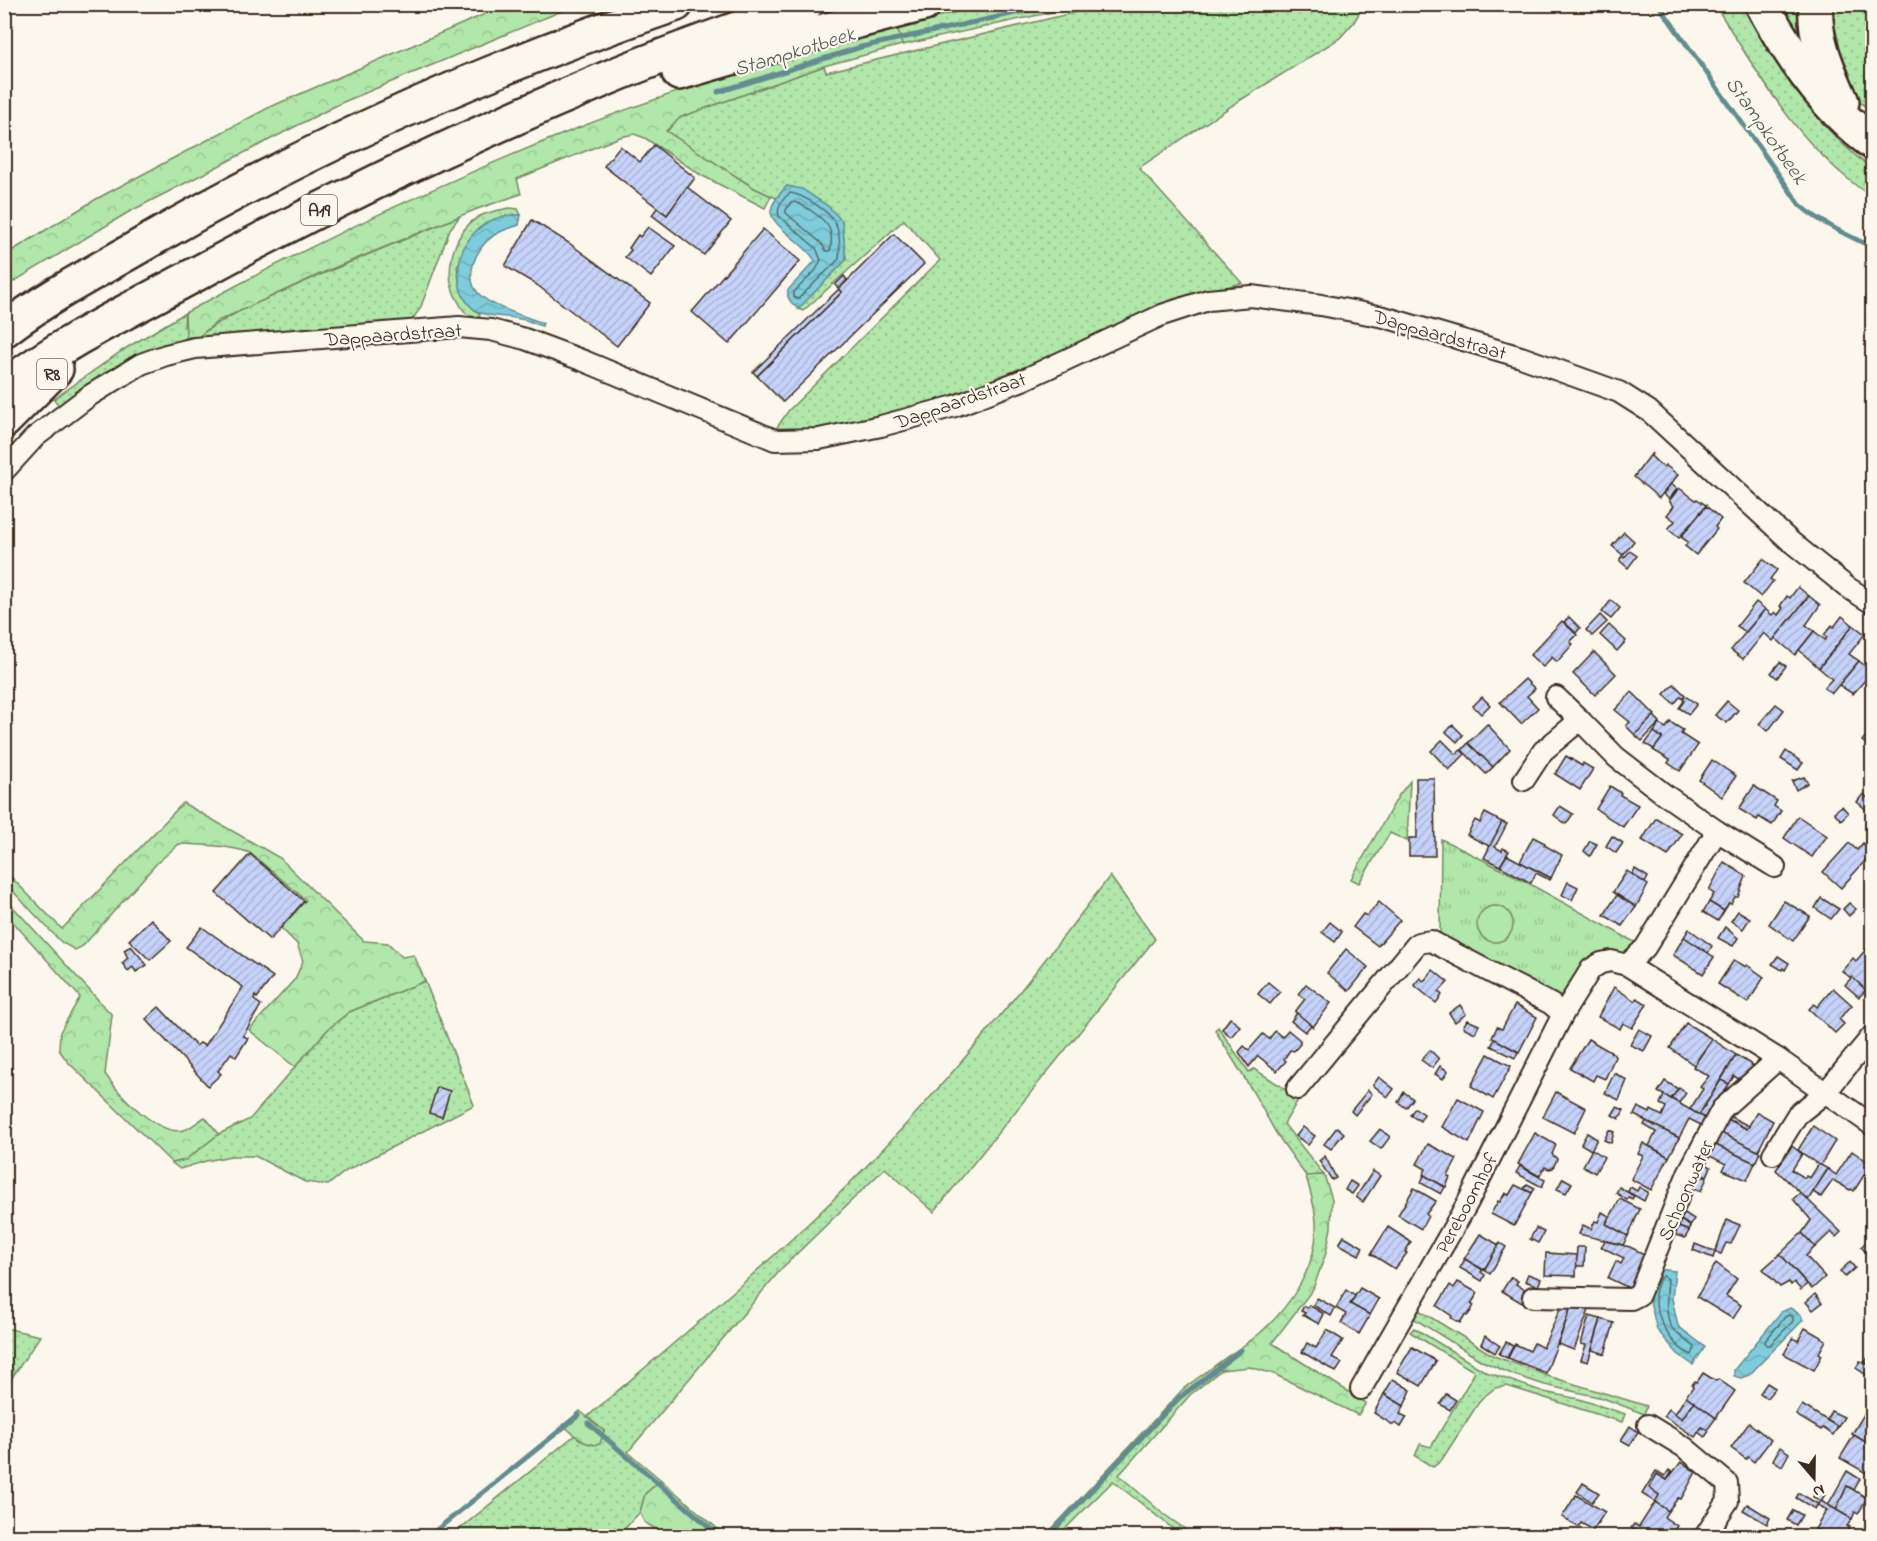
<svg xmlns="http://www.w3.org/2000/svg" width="1877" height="1541" font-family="'Indie Flower',sans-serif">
  <defs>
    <pattern id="grass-dots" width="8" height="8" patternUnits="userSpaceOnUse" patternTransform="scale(1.5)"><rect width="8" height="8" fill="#b1e7aa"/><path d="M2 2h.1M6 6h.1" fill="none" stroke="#99c692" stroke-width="1.8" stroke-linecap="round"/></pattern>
    <pattern id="forest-crowns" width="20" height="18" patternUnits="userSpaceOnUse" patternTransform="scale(1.5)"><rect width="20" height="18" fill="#b1e7aa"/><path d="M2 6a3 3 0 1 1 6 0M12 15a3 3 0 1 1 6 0" fill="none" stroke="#99c692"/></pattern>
    <pattern id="park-tufts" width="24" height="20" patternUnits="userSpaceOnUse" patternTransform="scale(1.5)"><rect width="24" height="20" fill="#b1e7aa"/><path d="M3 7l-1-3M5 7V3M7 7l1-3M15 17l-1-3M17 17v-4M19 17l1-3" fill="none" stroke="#99c692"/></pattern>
    <pattern id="water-waves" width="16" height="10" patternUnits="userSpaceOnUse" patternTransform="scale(1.5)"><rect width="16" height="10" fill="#7eccdc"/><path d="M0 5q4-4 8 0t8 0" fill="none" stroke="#6eafbc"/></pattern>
    <pattern id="building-hatch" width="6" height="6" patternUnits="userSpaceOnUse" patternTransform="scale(1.5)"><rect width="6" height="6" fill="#c6d2f9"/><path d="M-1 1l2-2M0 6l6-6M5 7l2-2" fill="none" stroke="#abb4d5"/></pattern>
  </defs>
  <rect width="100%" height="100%" fill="#fbf7ec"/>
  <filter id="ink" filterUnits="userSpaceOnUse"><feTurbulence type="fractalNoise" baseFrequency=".0167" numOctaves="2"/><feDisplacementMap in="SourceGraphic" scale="12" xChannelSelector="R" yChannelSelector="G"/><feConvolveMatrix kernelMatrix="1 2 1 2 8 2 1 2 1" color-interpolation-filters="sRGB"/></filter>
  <g filter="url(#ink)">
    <g fill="url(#grass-dots)" stroke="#768864" stroke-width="1.5">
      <path d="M 988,5 L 1084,5 L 902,45 L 897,26 Z"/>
      <path d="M 1106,5 L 1364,5 L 1354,22 L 1340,38 L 1239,101 L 1139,168 L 1242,283 L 1195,295 L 1015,377 L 925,408 L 808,433 L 775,430 L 789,410 L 940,260 L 904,220 L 803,311 L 798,309 L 846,260 L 842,221 L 787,186 L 776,198 L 754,188 L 666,132 L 680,117 L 824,66 L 826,72 Z"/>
      <path d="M 1715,5 L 1745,5 C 1759,25 1770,48 1783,69 C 1810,111 1833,139 1872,169 L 1872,197 C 1798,147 1762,79 1715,5 Z"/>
      <path d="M 1770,5 L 1806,5 L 1816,65 Z"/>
      <path d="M 1829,5 L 1872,5 L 1872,114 L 1857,98 L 1835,55 Z"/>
      <path d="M 510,208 L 518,209 L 521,215 L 512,215 L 457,266 C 459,286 462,302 480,314 L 479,319 C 475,317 469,315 466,313 C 463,310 460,305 458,301 C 442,275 452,234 478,217 C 487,212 499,210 510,208 Z"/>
      <path d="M 460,216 L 450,229 L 420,309 L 412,320 L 403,324 L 195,342 L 107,374 L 59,406 L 54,399 L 123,350 L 185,313 L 184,326 L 198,337 C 225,316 255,304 286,290 C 344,264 402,241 460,216 Z"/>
      <path d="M 1110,876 L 1155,939 L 934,1212 L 885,1168 L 782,1268 L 628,1452 L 661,1480 L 645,1494 L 640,1512 L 618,1536 L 451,1536 L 575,1435 L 584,1442 L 604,1431 L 587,1417 C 662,1353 738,1290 810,1222 C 921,1117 1018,997 1110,876 Z"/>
      <path d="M 425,981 L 474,1105 L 346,1171 L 328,1185 L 305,1182 L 255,1156 L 231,1156 L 206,1161 L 180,1169 L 172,1163 L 185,1160 L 219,1134 L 250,1119 L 327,1030 L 349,1012 Z"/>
      <path d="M 1218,1027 L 1249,1072 L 1254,1069 L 1281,1086 L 1298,1100 L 1284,1124 L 1324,1175 L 1306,1176 L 1276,1133 L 1253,1092 L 1215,1030 Z"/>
      <path d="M 1417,1309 L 1494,1356 L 1548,1376 L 1647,1406 L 1644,1414 L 1603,1398 L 1545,1385 L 1514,1375 L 1482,1361 L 1413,1318 Z"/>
      <path d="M 5,1328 L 40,1336 L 5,1388 L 4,1328 Z"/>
      <path d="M 1414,1328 L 1486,1372 L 1544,1392 L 1579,1399 L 1625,1414 L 1622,1422 L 1507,1386 L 1495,1388 L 1481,1399 L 1441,1461 L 1433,1467 L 1415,1456 L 1420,1444 L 1431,1447 L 1475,1372 L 1410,1332 Z"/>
      <path d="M 1217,1364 L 1221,1370 L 1190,1395 L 1119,1475 L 1162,1513 L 1195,1536 L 1182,1536 L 1113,1481 L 1058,1536 L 1045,1536 L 1184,1388 Z"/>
    </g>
    <g fill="url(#forest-crowns)" stroke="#768864" stroke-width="1.5">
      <path d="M 508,4 L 576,5 L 341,103 L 127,213 L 5,287 L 5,255 L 98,198 L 270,107 Z"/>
      <path d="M 897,26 L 902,45 L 824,66 L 681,117 L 666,131 L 754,188 L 771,196 L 765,208 L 701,175 L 645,138 L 634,134 L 620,137 L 517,179 L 521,194 L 477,209 L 329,270 L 218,321 L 198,337 L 186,337 L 185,313 C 312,244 443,181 578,128 C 682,87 790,55 897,26 Z"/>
      <path d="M 1410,781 L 1407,841 L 1390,833 L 1359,883 L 1351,879 L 1399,795 Z"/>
      <path d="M 183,803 L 280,858 L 364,941 L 388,943 L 402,957 L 414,955 L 425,981 L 349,1012 L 327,1030 L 295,1067 L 249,1030 L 295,979 L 303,961 L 297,944 L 281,928 L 306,900 L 250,853 C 228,845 202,845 179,844 L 157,863 L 83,946 L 75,950 L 61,942 L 5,883 L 5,871 L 62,929 Z"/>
      <path d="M 5,898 L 112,1015 L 105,1074 C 118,1093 158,1137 184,1130 C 191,1128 199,1120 205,1117 L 219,1134 L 185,1160 L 172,1163 L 68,1062 L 59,1050 L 60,1032 L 80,997 L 5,913 Z"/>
      <path d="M 1324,1175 L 1332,1199 L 1331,1228 L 1326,1253 L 1313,1289 L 1272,1343 L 1366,1403 L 1358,1415 L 1274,1374 L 1250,1367 L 1221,1370 L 1217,1364 C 1230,1354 1246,1345 1259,1334 C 1290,1307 1319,1265 1316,1222 C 1315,1206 1310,1191 1306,1176 Z"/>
      <path d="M 580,1411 L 604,1431 L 600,1444 C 585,1448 574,1434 563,1425 Z"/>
      <path d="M 661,1480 L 726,1536 L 667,1536 L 644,1522 L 640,1512 L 645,1494 Z"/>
    </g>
    <path fill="url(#park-tufts)" stroke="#768864" stroke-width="1.5" d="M 1441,839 L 1517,877 L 1638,944 L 1628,953 L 1604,955 L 1567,997 L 1560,999 L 1440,934 Z"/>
    <circle fill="#b1e7aa" stroke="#768864" stroke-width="1.5" cx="1495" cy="924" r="18"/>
    <g fill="url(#water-waves)" stroke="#638b90" stroke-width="1.5">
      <path d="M 787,186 L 802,189 L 828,206 L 842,221 L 846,260 L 798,309 C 792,303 786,299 788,290 L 815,261 C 808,245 770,226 771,211 C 772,201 781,193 787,186 Z"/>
      <path d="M 512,215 L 521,215 L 519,225 C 511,228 501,230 493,236 C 476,247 462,278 480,295 C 494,308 525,316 543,323 L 542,326 C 535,324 528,320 520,319 C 508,316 484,317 475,310 C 465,303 459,290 459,278 C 456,245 479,218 512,215 Z"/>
      <path d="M 1656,1269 L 1675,1271 L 1672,1299 L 1678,1326 L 1705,1347 L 1693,1365 L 1678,1354 L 1657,1330 L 1648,1293 Z"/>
      <path d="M 1790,1308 L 1801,1315 L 1803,1320 L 1749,1375 L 1741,1378 L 1734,1376 L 1734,1370 L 1781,1312 Z"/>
    </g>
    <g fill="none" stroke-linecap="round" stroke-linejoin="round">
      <g stroke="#566b6a" stroke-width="1.5">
        <path d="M 790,193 C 804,195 831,212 836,225 C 840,234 840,249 839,259 L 798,299 L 794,297 L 794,292 L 816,270 L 821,260 L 816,248 L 779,216 C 776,207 783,198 790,193 Z"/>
        <path d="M 791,202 C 800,201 825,219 829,228 C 832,234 832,245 830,251 L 826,251 L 821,243 L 786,213 L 786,210 Z"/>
        <path d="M 1663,1276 L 1668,1279 C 1667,1294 1664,1314 1672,1328 C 1677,1335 1688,1342 1695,1347 L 1692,1355 C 1669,1346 1657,1318 1655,1296 C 1655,1290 1658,1283 1660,1278 Z"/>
        <path d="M 1789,1315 L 1793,1317 L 1793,1321 L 1770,1345 L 1766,1345 L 1765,1341 L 1785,1317 Z"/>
      </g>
      <g stroke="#638b90" stroke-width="5">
        <path d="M 1658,4 L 1800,205 C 1822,224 1847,235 1872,247"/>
        <path d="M 718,92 L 861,47 L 1057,4"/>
        <path d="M 588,1423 L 720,1536"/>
        <path d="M 429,1536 L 579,1415"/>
        <path d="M 1048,1536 L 1179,1398 L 1241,1350"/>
      </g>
    </g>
    <g fill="url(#building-hatch)" stroke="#3b2a1e" stroke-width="1.5">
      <path d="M 654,145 L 695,178 L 667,215 L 604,166 L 620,146 L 640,162 Z"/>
      <path d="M 687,187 L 731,221 L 704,255 L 652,215 L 657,208 L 667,215 Z"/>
      <path d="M 532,220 L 569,243 L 650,303 L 617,346 L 537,285 L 505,266 Z"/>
      <path d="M 648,227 L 675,246 L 651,277 L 625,257 L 631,250 L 629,248 L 638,235 L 640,237 Z"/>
      <path d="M 763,229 L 800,261 L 729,344 L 692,312 Z"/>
      <path d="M 894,234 L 924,264 L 783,402 L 757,376 L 842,292 L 839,289 Z"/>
      <path d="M 844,276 L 847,280 L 839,289 L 835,285 Z"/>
      <path d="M 839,289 L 842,292 L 757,376 L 753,372 Z"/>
      <path d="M 1652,453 L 1651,456 L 1659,464 L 1663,467 L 1665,465 L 1678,475 L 1659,498 L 1634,477 Z"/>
      <path d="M 1671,484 L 1677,489 L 1669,499 L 1663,494 Z"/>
      <path d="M 1679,488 L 1696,500 L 1697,499 L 1706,505 L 1707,504 L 1679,538 L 1668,529 L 1675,521 L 1667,515 L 1674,506 L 1669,501 Z"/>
      <path d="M 1706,506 L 1721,519 L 1715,527 L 1717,529 L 1696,555 L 1685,546 L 1688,542 L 1681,537 Z"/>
      <path d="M 1624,532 L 1634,541 L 1623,555 L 1612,546 Z"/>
      <path d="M 1630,551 L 1637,556 L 1628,568 L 1620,561 L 1620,559 L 1622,556 L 1624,558 Z"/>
      <path d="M 1763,559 L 1777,570 L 1770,579 L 1773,581 L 1761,597 L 1744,583 Z"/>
      <path d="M 1798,587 L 1809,596 L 1773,641 L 1764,633 L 1743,659 L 1731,650 L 1765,609 L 1772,615 L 1775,612 L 1778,615 L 1783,608 L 1780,606 L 1787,596 L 1790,598 Z"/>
      <path d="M 1809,596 L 1820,605 L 1806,625 L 1814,631 L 1795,655 L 1775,638 Z"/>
      <path d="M 1611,600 L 1620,608 L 1611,619 L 1602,612 Z"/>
      <path d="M 1756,602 L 1765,609 L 1746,632 L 1737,626 Z"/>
      <path d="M 1600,615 L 1607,622 L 1592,636 L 1586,630 Z"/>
      <path d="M 1842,616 L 1853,625 L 1819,668 L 1799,650 L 1814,631 L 1825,640 L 1827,637 L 1824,635 L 1832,625 L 1834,627 Z"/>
      <path d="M 1569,617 L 1580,628 L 1576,633 L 1564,622 Z"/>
      <path d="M 1562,621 L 1577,635 L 1570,642 L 1573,644 L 1557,662 L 1552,657 L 1543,667 L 1530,655 Z"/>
      <path d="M 1609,625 L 1626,641 L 1617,651 L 1600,635 Z"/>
      <path d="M 1853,625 L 1865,634 L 1849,654 L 1859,661 L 1832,693 L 1824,688 L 1832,679 L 1819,668 Z"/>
      <path d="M 1594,652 L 1616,674 L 1595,695 L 1573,674 Z"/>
      <path d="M 1859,661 L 1869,669 L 1872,666 L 1872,686 L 1865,680 L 1853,694 L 1839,685 Z"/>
      <path d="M 1780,662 L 1786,666 L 1777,678 L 1771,673 Z"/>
      <path d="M 1525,679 L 1535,689 L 1527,696 L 1538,708 L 1521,724 L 1500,702 Z"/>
      <path d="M 1674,684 L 1685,695 L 1682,698 L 1681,696 L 1674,704 L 1664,694 Z"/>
      <path d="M 1632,692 L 1655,715 L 1635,735 L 1626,726 L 1630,722 L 1615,710 Z"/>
      <path d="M 1685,696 L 1697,704 L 1689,714 L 1679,708 L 1684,701 L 1683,700 Z"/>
      <path d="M 1482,697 L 1490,705 L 1481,714 L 1473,706 Z"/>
      <path d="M 1727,701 L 1738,710 L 1727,723 L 1715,715 Z"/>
      <path d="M 1776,704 L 1784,710 L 1768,731 L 1759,724 Z"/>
      <path d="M 1654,716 L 1660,722 L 1642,741 L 1635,735 Z"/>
      <path d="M 1670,722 L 1683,730 L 1681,734 L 1698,745 L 1680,771 L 1668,763 L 1670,760 L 1653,750 L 1662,738 L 1654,732 L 1659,724 L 1666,728 Z"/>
      <path d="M 1487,724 L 1510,749 L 1493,767 L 1468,743 Z"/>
      <path d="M 1453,725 L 1463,735 L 1457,742 L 1446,732 Z"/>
      <path d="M 1654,732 L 1662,738 L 1654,749 L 1645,744 Z"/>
      <path d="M 1870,732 L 1872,735 L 1872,749 L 1862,741 Z"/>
      <path d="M 1442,740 L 1456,754 L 1461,750 L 1465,754 L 1449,770 L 1431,751 Z"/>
      <path d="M 1468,743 L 1493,767 L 1486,774 L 1462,750 Z"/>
      <path d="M 1786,751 L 1803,763 L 1798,770 L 1781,759 Z"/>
      <path d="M 1566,756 L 1582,766 L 1583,763 L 1593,769 L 1580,790 L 1555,774 Z"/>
      <path d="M 1712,760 L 1736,776 L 1722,797 L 1699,780 Z"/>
      <path d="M 1804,777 L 1808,783 L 1796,790 L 1792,781 Z"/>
      <path d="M 1416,778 L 1434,778 L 1435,856 L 1409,856 L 1409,838 L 1417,838 Z"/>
      <path d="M 1610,786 L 1621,793 L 1620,795 L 1638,805 L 1623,827 L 1596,809 Z"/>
      <path d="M 1754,786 L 1777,801 L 1774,806 L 1781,811 L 1772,825 L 1759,817 L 1757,820 L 1739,809 Z"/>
      <path d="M 1863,794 L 1872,801 L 1872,808 L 1869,812 L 1857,802 Z"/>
      <path d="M 1560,806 L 1573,814 L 1566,824 L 1554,815 Z"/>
      <path d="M 1842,806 L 1848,813 L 1841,820 L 1834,812 Z"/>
      <path d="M 1485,813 L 1502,822 L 1491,847 L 1467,835 L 1475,820 L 1480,823 Z"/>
      <path d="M 1798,816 L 1827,836 L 1812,857 L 1784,838 Z"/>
      <path d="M 1656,818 L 1682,834 L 1668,856 L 1642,840 Z"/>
      <path d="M 1502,822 L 1507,824 L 1495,847 L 1502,851 L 1503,848 L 1509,851 L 1500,866 L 1484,858 Z"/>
      <path d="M 1612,836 L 1623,843 L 1616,853 L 1606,846 Z"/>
      <path d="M 1533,837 L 1545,843 L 1544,845 L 1562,855 L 1551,878 L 1520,862 Z"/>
      <path d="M 1590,841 L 1597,844 L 1590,856 L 1584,851 Z"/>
      <path d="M 1849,843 L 1857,850 L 1863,843 L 1872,853 L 1841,888 L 1823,872 Z"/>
      <path d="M 250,854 L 304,901 L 270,940 L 216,893 Z"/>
      <path d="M 1507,855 L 1520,862 L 1551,878 L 1550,880 L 1536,873 L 1531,883 L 1500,866 Z"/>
      <path d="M 1724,862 L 1746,876 L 1738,897 L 1735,897 L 1731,904 L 1729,903 L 1724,911 L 1709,902 L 1714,894 L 1709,890 Z"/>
      <path d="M 1635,869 L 1648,877 L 1645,883 L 1632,874 Z"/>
      <path d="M 1627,871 L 1648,885 L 1636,907 L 1613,892 Z"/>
      <path d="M 1568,882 L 1578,887 L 1572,900 L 1562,895 Z"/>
      <path d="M 1617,895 L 1636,907 L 1622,926 L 1604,915 Z"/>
      <path d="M 1821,898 L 1839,909 L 1831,919 L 1815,908 Z"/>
      <path d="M 1784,901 L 1810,916 L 1793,941 L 1769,924 Z"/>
      <path d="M 1379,902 L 1400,920 L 1378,946 L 1353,927 L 1363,914 L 1367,916 Z"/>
      <path d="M 1709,902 L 1724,911 L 1718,921 L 1703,912 Z"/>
      <path d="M 1849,903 L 1856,909 L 1849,916 L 1843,909 Z"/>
      <path d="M 1738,911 L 1750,918 L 1743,929 L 1731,921 Z"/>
      <path d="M 151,919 L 171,941 L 150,960 L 129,940 Z"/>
      <path d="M 1330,922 L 1342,932 L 1335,942 L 1322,932 Z"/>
      <path d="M 202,927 L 273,977 L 257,998 L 255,996 L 254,1000 L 261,1005 L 243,1036 L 248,1038 L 236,1057 L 231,1053 L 218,1071 L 221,1074 L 208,1086 L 146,1019 L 159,1007 L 196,1046 L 200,1043 L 205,1046 L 243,987 L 186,947 Z"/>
      <path d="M 1725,927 L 1738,938 L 1733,946 L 1718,938 Z"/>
      <path d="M 1689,929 L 1712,946 L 1708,953 L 1684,937 Z"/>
      <path d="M 1684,937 L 1714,957 L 1703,974 L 1673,955 Z"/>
      <path d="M 131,946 L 147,965 L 136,972 L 133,967 L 128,971 L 122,963 L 128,958 L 124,950 Z"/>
      <path d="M 1867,948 L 1872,953 L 1872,982 L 1866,990 L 1842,971 L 1853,958 L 1856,961 Z"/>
      <path d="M 1346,949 L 1368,967 L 1349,991 L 1327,973 Z"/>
      <path d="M 1778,956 L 1789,963 L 1785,970 L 1783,968 L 1782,970 L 1772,964 Z"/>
      <path d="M 1734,960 L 1746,967 L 1747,965 L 1764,977 L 1748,1003 L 1718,984 Z"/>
      <path d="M 1433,970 L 1448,982 L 1439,992 L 1442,995 L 1436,1003 L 1414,985 L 1420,978 L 1424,981 Z"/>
      <path d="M 1852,977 L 1866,990 L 1859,997 L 1845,985 Z"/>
      <path d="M 1268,982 L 1280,992 L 1270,1004 L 1258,994 Z"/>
      <path d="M 1306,984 L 1331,1003 L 1313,1027 L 1295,1012 L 1305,999 L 1298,994 Z"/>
      <path d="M 1614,987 L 1635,1001 L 1637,998 L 1647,1004 L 1632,1028 L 1623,1023 L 1620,1029 L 1598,1017 Z"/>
      <path d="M 1833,988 L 1852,1005 L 1839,1019 L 1844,1024 L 1835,1033 L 1809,1009 L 1814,1004 L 1817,1007 Z"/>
      <path d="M 1460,1005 L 1466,1014 L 1455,1022 L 1449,1013 Z"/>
      <path d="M 1515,1005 L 1537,1017 L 1519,1052 L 1492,1038 L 1497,1027 L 1502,1029 Z"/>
      <path d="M 1297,1013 L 1311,1025 L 1305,1032 L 1291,1021 Z"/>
      <path d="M 1230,1018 L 1240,1026 L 1231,1037 L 1222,1029 Z"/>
      <path d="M 1467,1020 L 1479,1025 L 1475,1033 L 1463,1027 Z"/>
      <path d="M 1686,1023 L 1712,1039 L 1694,1065 L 1670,1048 Z"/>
      <path d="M 1639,1029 L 1652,1036 L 1644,1051 L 1630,1045 Z"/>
      <path d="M 1288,1030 L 1300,1040 L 1300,1044 L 1294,1051 L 1290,1050 L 1284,1059 L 1286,1061 L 1277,1071 L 1258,1056 L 1249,1067 L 1239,1052 L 1244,1046 L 1249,1050 L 1263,1034 L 1269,1039 L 1275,1031 L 1282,1037 Z"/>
      <path d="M 1495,1039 L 1518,1052 L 1515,1058 L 1491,1046 Z"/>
      <path d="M 1588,1039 L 1614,1054 L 1615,1057 L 1605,1079 L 1596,1075 L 1593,1081 L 1570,1068 Z"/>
      <path d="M 1712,1039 L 1736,1055 L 1699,1115 L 1690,1109 L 1703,1089 L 1700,1087 L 1709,1076 L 1693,1067 Z"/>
      <path d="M 1430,1050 L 1439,1059 L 1432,1068 L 1421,1060 Z"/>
      <path d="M 1488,1054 L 1511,1066 L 1493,1099 L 1471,1086 Z"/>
      <path d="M 1736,1055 L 1755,1067 L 1745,1083 L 1734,1076 L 1729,1084 L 1721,1080 Z"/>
      <path d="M 1440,1066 L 1448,1071 L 1443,1079 L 1435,1074 Z"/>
      <path d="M 1614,1073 L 1627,1080 L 1619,1100 L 1605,1093 Z"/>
      <path d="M 1379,1077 L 1394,1089 L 1388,1097 L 1373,1085 Z"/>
      <path d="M 1721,1080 L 1729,1084 L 1707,1119 L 1699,1115 Z"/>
      <path d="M 1665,1081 L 1678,1089 L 1671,1099 L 1658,1092 Z"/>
      <path d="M 437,1087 L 450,1091 L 442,1117 L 429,1113 Z"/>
      <path d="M 1679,1088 L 1686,1093 L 1679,1103 L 1671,1099 Z"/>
      <path d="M 1368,1090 L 1372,1094 L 1355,1115 L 1351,1111 Z"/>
      <path d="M 1404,1092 L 1413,1099 L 1406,1108 L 1398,1102 Z"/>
      <path d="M 1556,1092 L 1586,1108 L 1574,1133 L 1543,1117 Z"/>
      <path d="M 1664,1095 L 1705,1118 L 1701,1125 L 1689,1119 L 1679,1138 L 1634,1115 L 1638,1107 L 1650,1113 L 1651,1110 L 1662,1116 L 1666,1107 L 1660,1104 Z"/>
      <path d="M 1458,1098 L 1484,1112 L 1469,1143 L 1442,1127 Z"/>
      <path d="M 1617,1107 L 1624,1110 L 1619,1119 L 1612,1115 Z"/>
      <path d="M 1415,1108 L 1424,1114 L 1420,1121 L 1410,1115 Z"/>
      <path d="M 1757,1112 L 1773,1121 L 1758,1151 L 1716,1131 L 1724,1117 L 1747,1129 Z"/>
      <path d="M 1725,1114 L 1749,1126 L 1747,1129 L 1724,1117 Z"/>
      <path d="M 1646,1121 L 1679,1138 L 1669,1157 L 1649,1146 L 1656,1132 L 1644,1125 Z"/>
      <path d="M 1813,1126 L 1835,1141 L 1820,1166 L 1798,1150 Z"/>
      <path d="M 1303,1127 L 1315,1136 L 1308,1145 L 1296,1136 Z"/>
      <path d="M 1337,1127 L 1344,1133 L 1331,1149 L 1324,1144 Z"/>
      <path d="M 1380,1129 L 1390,1137 L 1381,1149 L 1370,1141 Z"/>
      <path d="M 1609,1130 L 1614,1132 L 1611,1143 L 1604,1140 Z"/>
      <path d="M 1715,1130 L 1760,1152 L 1755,1163 L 1709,1142 Z"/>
      <path d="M 1535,1133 L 1556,1145 L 1552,1154 L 1557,1159 L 1553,1168 L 1549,1169 L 1545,1167 L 1539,1176 L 1518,1164 Z"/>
      <path d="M 1587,1133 L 1597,1139 L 1591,1150 L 1581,1144 Z"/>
      <path d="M 1709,1142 L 1755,1163 L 1747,1180 L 1723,1170 L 1726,1164 L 1710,1156 L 1706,1164 L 1711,1167 L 1707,1176 L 1696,1171 Z"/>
      <path d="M 1643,1143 L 1669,1157 L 1651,1190 L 1631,1179 L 1643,1156 L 1638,1154 Z"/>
      <path d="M 1428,1144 L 1457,1159 L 1448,1176 L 1450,1177 L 1446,1187 L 1423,1175 L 1426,1169 L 1417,1164 Z"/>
      <path d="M 1792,1146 L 1802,1154 L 1792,1170 L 1805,1178 L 1806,1176 L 1810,1178 L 1818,1165 L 1821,1165 L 1828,1169 L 1808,1200 L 1776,1170 Z"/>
      <path d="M 1592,1149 L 1604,1157 L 1595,1173 L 1583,1166 Z"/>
      <path d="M 1852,1151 L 1871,1164 L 1854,1191 L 1851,1189 L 1850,1190 L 1833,1180 L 1821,1197 L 1813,1192 L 1828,1169 L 1836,1175 Z"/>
      <path d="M 1325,1156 L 1336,1178 L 1332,1180 L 1319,1161 Z"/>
      <path d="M 1520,1166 L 1545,1180 L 1542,1187 L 1516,1173 Z"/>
      <path d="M 1373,1171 L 1380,1176 L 1363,1202 L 1356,1197 Z"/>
      <path d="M 1697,1174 L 1707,1178 L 1701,1191 L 1692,1187 Z"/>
      <path d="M 1424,1175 L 1445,1187 L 1441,1194 L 1421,1183 Z"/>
      <path d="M 1563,1178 L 1572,1183 L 1566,1193 L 1557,1189 Z"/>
      <path d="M 1350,1181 L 1358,1186 L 1352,1194 L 1345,1190 Z"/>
      <path d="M 1527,1184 L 1535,1188 L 1532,1193 L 1524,1189 Z"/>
      <path d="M 1515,1185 L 1532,1193 L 1514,1226 L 1491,1214 L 1498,1201 L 1500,1202 L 1505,1193 L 1509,1195 Z"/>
      <path d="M 1619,1187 L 1634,1196 L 1632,1199 L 1629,1197 L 1627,1200 L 1616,1193 Z"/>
      <path d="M 1630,1187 L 1637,1191 L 1639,1187 L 1648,1192 L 1644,1201 L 1628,1192 Z"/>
      <path d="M 1414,1188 L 1436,1201 L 1426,1214 L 1428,1216 L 1421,1229 L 1398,1215 Z"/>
      <path d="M 1800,1193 L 1808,1200 L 1841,1232 L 1836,1237 L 1831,1232 L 1815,1247 L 1802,1233 L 1811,1220 L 1793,1199 Z"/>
      <path d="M 1620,1199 L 1640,1209 L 1628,1236 L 1606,1224 Z"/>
      <path d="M 1680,1210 L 1694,1219 L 1690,1226 L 1676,1217 Z"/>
      <path d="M 1602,1212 L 1609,1216 L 1606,1224 L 1628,1236 L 1623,1245 L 1579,1234 L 1583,1225 L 1591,1229 L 1595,1221 L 1598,1222 Z"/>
      <path d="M 1676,1217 L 1690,1226 L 1689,1231 L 1673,1225 Z"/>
      <path d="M 1727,1220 L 1740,1225 L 1731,1244 L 1726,1243 L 1721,1254 L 1715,1252 Z"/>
      <path d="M 1673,1225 L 1689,1231 L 1685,1238 L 1670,1233 Z"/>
      <path d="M 1388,1227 L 1411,1242 L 1405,1252 L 1407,1253 L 1395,1269 L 1371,1254 Z"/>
      <path d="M 1536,1228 L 1544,1232 L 1538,1243 L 1530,1239 Z"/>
      <path d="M 1802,1233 L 1815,1247 L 1806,1256 L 1825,1277 L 1812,1289 L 1780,1254 Z"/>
      <path d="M 1480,1234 L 1499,1245 L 1484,1270 L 1464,1259 Z"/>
      <path d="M 1344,1236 L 1363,1247 L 1359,1255 L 1339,1244 Z"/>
      <path d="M 1868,1240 L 1872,1244 L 1872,1248 L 1867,1253 L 1861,1247 Z"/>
      <path d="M 1605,1241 L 1630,1247 L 1650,1257 L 1631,1289 L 1608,1278 L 1616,1261 L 1621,1264 L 1624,1258 L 1601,1247 Z"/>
      <path d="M 1500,1243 L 1506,1247 L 1490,1274 L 1484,1270 Z"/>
      <path d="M 1695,1244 L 1715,1252 L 1713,1258 L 1693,1250 Z"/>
      <path d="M 1577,1247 L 1585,1247 L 1584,1266 L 1576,1266 Z"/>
      <path d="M 1546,1253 L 1577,1255 L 1576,1276 L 1545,1275 Z"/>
      <path d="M 1780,1254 L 1807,1284 L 1801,1290 L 1794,1282 L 1791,1285 L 1789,1282 L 1780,1287 L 1763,1269 Z"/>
      <path d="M 1465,1259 L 1483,1270 L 1481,1272 L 1485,1275 L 1482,1281 L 1460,1268 Z"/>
      <path d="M 1850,1262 L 1855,1268 L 1845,1277 L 1840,1271 Z"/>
      <path d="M 1716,1263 L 1737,1279 L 1726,1296 L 1741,1305 L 1733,1319 L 1697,1297 Z"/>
      <path d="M 1528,1274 L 1541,1279 L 1538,1286 L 1525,1281 Z"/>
      <path d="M 1511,1277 L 1518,1281 L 1516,1284 L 1528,1292 L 1522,1303 L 1502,1291 Z"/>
      <path d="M 1458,1282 L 1478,1293 L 1471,1304 L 1474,1305 L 1471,1311 L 1467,1316 L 1465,1315 L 1460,1323 L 1451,1318 L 1452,1316 L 1437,1306 L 1450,1285 L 1454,1288 Z"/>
      <path d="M 1360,1288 L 1379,1299 L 1370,1315 L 1350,1304 Z"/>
      <path d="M 1346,1290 L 1355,1296 L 1350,1304 L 1370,1315 L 1359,1334 L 1341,1323 L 1346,1314 L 1336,1308 Z"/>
      <path d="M 1815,1294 L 1822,1303 L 1813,1310 L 1806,1302 Z"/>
      <path d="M 1317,1298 L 1335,1308 L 1331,1316 L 1313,1305 Z"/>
      <path d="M 1563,1302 L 1572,1305 L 1546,1373 L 1508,1358 L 1515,1344 L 1530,1351 L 1534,1343 L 1543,1348 Z"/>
      <path d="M 1572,1304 L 1589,1310 L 1574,1350 L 1558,1344 Z"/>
      <path d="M 1309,1305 L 1324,1314 L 1319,1324 L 1303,1315 L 1305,1313 L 1301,1311 L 1304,1306 L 1307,1308 Z"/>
      <path d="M 1589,1316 L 1601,1319 L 1588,1362 L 1581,1360 L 1586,1345 L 1581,1344 Z"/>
      <path d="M 1601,1319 L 1614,1323 L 1605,1354 L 1592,1350 Z"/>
      <path d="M 1805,1328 L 1826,1340 L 1819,1353 L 1822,1355 L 1814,1370 L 1784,1354 L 1793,1338 L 1798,1341 Z"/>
      <path d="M 1327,1330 L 1343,1340 L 1332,1357 L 1342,1363 L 1336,1372 L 1302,1352 L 1307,1343 L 1316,1348 Z"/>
      <path d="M 1485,1336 L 1500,1346 L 1495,1353 L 1481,1344 Z"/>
      <path d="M 1506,1342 L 1513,1346 L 1507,1358 L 1499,1354 Z"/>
      <path d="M 1412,1347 L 1436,1361 L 1421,1386 L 1397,1372 Z"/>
      <path d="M 1871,1353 L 1872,1354 L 1872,1366 L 1865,1362 Z"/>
      <path d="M 1860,1361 L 1872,1366 L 1868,1376 L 1856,1368 Z"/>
      <path d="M 1703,1373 L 1716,1381 L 1718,1379 L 1735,1391 L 1716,1418 L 1686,1396 L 1693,1387 L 1692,1385 L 1695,1381 L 1697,1382 Z"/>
      <path d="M 1393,1379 L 1411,1390 L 1404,1406 L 1384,1394 Z"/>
      <path d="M 1767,1383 L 1775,1388 L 1767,1398 L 1760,1393 Z"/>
      <path d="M 1384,1394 L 1404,1406 L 1400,1414 L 1407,1417 L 1401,1427 L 1394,1423 L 1393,1425 L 1374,1413 Z"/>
      <path d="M 1446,1394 L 1456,1400 L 1450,1410 L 1440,1404 Z"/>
      <path d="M 1686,1396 L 1694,1402 L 1682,1419 L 1675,1414 Z"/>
      <path d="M 1694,1402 L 1716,1418 L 1707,1430 L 1702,1427 L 1695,1437 L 1664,1416 L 1669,1409 L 1682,1419 Z"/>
      <path d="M 1802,1405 L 1838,1427 L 1833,1435 L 1823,1428 L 1821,1430 L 1796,1415 Z"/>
      <path d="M 1831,1411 L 1844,1417 L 1838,1427 L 1827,1420 Z"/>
      <path d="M 1866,1411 L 1872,1415 L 1872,1446 L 1852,1434 Z"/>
      <path d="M 1749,1423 L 1771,1440 L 1754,1462 L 1748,1457 L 1746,1459 L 1731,1448 Z"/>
      <path d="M 1630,1426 L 1638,1432 L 1630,1445 L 1621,1440 Z"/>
      <path d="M 1702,1427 L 1709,1431 L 1705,1437 L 1698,1432 Z"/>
      <path d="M 1854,1435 L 1872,1446 L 1872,1462 L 1866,1473 L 1840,1458 Z"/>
      <path d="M 1780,1447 L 1789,1453 L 1782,1466 L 1773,1460 Z"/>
      <path d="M 1681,1462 L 1696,1472 L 1681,1499 L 1678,1498 L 1668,1511 L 1655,1502 L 1659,1495 L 1649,1488 L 1657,1474 L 1667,1480 Z"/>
      <path d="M 1669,1470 L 1672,1472 L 1667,1480 L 1657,1474 L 1649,1488 L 1659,1495 L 1655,1502 L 1642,1494 L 1656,1471 L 1665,1476 Z"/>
      <path d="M 1847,1471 L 1860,1479 L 1854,1490 L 1847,1486 L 1836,1510 L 1828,1505 Z"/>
      <path d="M 1583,1483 L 1599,1493 L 1592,1502 L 1577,1492 Z"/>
      <path d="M 1847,1486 L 1867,1498 L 1858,1514 L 1855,1512 L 1852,1519 L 1836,1510 Z"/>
      <path d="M 1817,1489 L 1826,1493 L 1821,1501 L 1813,1497 Z"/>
      <path d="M 1799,1493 L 1818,1504 L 1815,1509 L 1796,1498 Z"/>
      <path d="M 1576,1495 L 1605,1512 L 1593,1530 L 1581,1523 L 1578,1527 L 1562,1517 Z"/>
      <path d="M 1821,1501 L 1852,1519 L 1847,1526 L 1850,1527 L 1844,1536 L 1828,1536 L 1815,1529 L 1827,1510 L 1818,1505 Z"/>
      <path d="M 1655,1502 L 1668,1511 L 1664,1517 L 1677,1526 L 1670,1536 L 1644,1536 L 1631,1528 L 1634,1524 L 1639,1527 Z"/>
      <path d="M 1747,1504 L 1770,1518 L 1767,1524 L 1743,1510 Z"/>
      <path d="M 1793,1510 L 1802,1515 L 1796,1525 L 1787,1520 Z"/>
    </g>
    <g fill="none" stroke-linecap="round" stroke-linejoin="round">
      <g stroke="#3b2a1e" stroke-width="24">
        <g id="minor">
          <path d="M 4,471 L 35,437 L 89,396 L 141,364 L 166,355 L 195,348 L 459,327 L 491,330 L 525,339 L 584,361 L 775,440 L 819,439 L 881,426 L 955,406 L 1025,379 L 1162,315 L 1208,300 L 1251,296 L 1321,305 L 1384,317 L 1521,357 L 1619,392 L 1649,411 L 1790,541 L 1847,587 L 1872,603"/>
          <path d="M 1556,697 L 1580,720"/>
          <path d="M 1524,780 L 1543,751 L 1580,720 L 1616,757 L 1664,794 L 1717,831 L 1645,948 L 1627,965"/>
          <path d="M 1717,831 L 1775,867"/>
          <path d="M 1297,1089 L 1418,943 L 1431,941 L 1551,1004 L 1563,1014"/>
          <path d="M 1773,1154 L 1797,1115 L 1826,1092 L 1872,1036"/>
          <path d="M 1533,1297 L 1631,1299 L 1639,1295 L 1688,1173 L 1722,1109 L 1778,1059"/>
          <path d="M 1361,1389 L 1467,1204 L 1563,1014 L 1591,969 L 1601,963 L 1611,961 L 1627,965 L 1778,1059 L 1872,1125"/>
          <path d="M 1648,1425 L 1684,1447 L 1727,1483 L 1728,1501 L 1705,1536"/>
        </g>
      </g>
      <g stroke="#3b2a1e" stroke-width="38">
        <g id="motorway">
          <path d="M 1762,4 C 1790,56 1825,108 1872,142"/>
          <path d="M 1816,4 C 1813,38 1829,72 1842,102"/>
          <path d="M 679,73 L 858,21 L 924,4"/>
          <path d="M 4,330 C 48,296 99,270 147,242 C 314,145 493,66 676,4"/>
          <path d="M 4,387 C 64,341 134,308 200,272 C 333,200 470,135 610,77 C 674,50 741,28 806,4"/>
          <path d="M 4,421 L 56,369"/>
        </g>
      </g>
      <use href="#minor" stroke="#fbf7ec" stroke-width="20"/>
      <use href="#motorway" stroke="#fbf7ec" stroke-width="33"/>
    </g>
  </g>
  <g text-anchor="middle" stroke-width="4.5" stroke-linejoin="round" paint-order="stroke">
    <g fill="#fbf7ec" stroke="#75685c" stroke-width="1.5">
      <rect x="301" y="195" width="36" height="30" rx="4.5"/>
      <rect x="37" y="359" width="30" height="30" rx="4.5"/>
    </g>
    <g font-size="18" font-weight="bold" fill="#3b2a1e">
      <text x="319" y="216">A19</text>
      <text x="52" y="380">R8</text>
    </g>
    <g font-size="20" fill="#3b2a1e" stroke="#fbf7ec">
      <text transform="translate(393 334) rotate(-4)" y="7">Dappaardstraat</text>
      <text transform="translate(1440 334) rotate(16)" y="7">Dappaardstraat</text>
      <text transform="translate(960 400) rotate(-19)" y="7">Dappaardstraat</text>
      <text transform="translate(1685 1190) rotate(-66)" y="7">Schoonwater</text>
      <text transform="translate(1466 1203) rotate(-62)" y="7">Pereboomhof</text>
    </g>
    <g font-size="21" font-style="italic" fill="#4f5b57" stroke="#fbf7ec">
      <text transform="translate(794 51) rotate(-17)" y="7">Stampkotbeek</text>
      <text transform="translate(1767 130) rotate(55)" y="7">Stampkotbeek</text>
    </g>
  </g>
  <rect width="1877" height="1541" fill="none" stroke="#fbf7ec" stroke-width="24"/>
  <rect x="12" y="12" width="1853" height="1517" fill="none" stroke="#3b2a1e" stroke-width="2" filter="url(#ink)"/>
  <g transform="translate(1814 1478) rotate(160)" stroke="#fbf7ec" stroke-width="4.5" paint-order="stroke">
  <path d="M0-4.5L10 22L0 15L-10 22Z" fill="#3b2a1e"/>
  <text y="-9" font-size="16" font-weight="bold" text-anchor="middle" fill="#3b2a1e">N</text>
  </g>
</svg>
